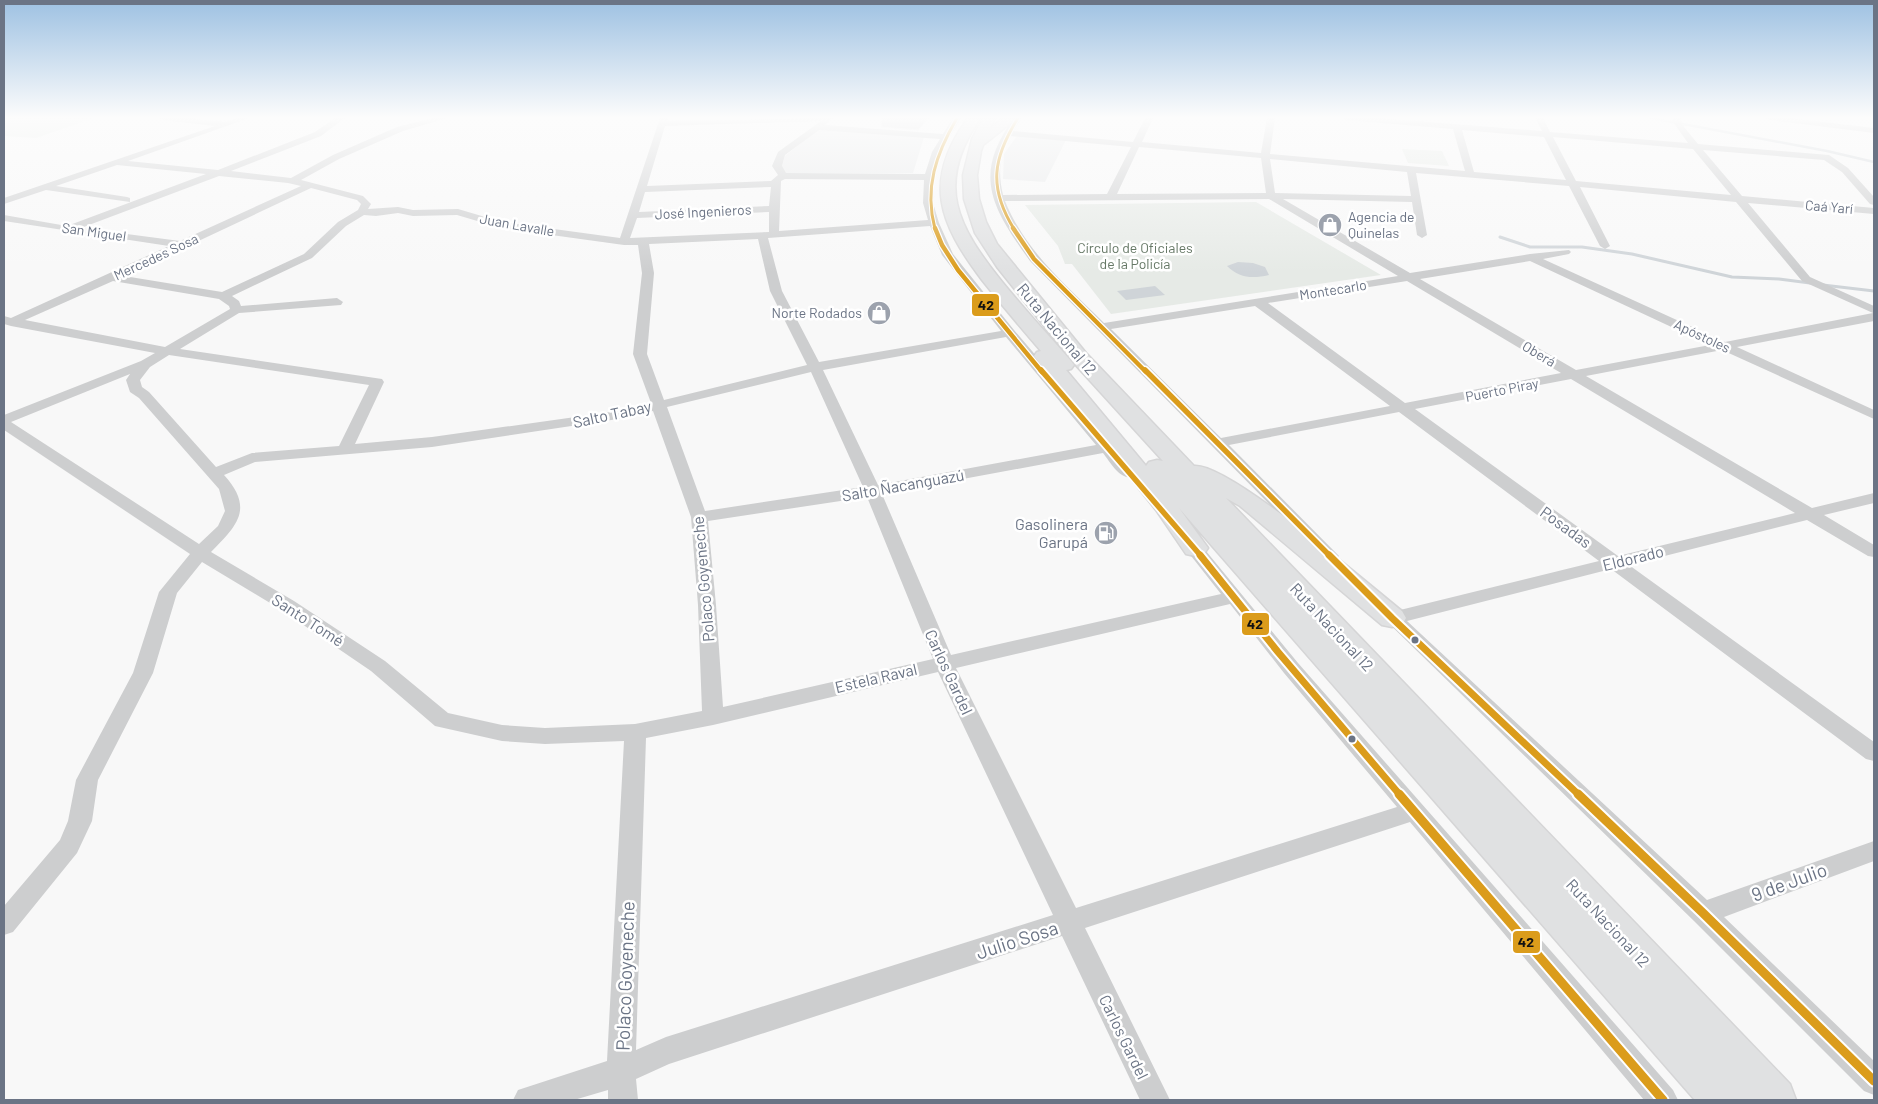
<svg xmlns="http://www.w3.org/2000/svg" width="1878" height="1104" font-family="Barlow,sans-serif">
  <rect width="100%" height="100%" fill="#f8f8f8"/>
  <g fill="#e8e9ea">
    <path d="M 822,126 L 925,134 L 913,173 L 780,173 L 785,156 Z"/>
    <path d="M 1017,136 L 1066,140 L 1045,182 L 1003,179 L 1004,154 Z"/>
  </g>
  <g fill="#e6eae6">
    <path d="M 4,118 L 94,118 L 36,138 L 4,136 Z"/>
    <path d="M 1402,149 L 1442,151 L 1449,166 L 1408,163 Z"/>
    <path d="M 1256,202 L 1381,275 L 1111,314 L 1072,264 L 1065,264 L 1058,246 L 1025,205 Z"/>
  </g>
  <g fill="#cfd4d8">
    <path d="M 1238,262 L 1253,263 L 1265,267 L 1269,275 C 1252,279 1239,278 1227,266 Z"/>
    <path d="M 1155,286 L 1165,295 L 1126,300 L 1117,291 Z"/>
  </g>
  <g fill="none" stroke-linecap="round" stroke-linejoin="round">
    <path stroke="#cfd4d8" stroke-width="2.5" d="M 1651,118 L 1827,151 L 1874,162"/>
    <g stroke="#cfd4d8" stroke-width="3">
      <path d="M 1500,237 L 1530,247 L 1582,247 L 1632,254 L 1732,277 L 1779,279 L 1810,283"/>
      <path d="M 1823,285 L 1874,291"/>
    </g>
  </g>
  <path fill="#d0d0d2" stroke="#e8e8e8" d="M 882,118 L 929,118 L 918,130 L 881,127 Z"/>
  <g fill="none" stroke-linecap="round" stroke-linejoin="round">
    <g stroke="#d5d5d6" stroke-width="3">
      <path id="highway" d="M 968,118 L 980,119 C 934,185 958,227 1003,283 C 1025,310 1048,335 1071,361 L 1074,365 L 1071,369 L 1066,370 L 1146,466 L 1149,462 L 1157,460 L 1163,461 L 1072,361 L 997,267 L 975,233 L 964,199 L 963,175 L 972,139 L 983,118 L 995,118 L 989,129 L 1003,118 L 1017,118 L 983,145 L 981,151 L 977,175 L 979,199 L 986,222 L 997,244 L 1086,353 L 1194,466 C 1228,462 1369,585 1402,611 L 1406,618 L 1402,625 L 1392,627 L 1382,625 L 1240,506 L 1226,498 L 1790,1084 L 1796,1100 L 1695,1100 L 1179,508 L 1208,548 L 1204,554 L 1195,556 L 1186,554 L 1156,510 L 1037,360 L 1034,356 L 1037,352 L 1041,351 C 1021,328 1001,304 982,280 C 939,223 922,181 968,118 Z"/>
    </g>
    <g fill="#cdcecf" fill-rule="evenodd">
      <path d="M 159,118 L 188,118 L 225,122 L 237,118 L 249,118 L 128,161 L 218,170 L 315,132 L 335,118 L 345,118 L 321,136 L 231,171 L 291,178 L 333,155 L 397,127 L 433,118 L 447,118 L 403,131 L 339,159 L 301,180 L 363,196 L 371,204 L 368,209 L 398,207 L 413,210 L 458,209 L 502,222 L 620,238 L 660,118 L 668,118 L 667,121 L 833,118 L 825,125 L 943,134 L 953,118 L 961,118 L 940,152 L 934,177 L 933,203 L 939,223 L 953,254 L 1014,330 L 1137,474 L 1135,477 C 1120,481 1111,463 1103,453 L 882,494 L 951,655 L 1221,594 L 1177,538 L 1180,534 L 1186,533 L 1192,534 L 1298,663 L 1673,1090 L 1678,1100 L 1644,1100 L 1410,822 L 1085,928 L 1170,1100 L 1140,1100 L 1062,936 L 669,1064 L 636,1079 L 638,1100 L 608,1100 L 608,1090 L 574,1100 L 513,1100 L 518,1090 L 607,1061 L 624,741 L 545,744 L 502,741 L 435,726 L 371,671 L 280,609 L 202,562 L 177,593 L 153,673 L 98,780 L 92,821 L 77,853 L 13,932 L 4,935 L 4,906 L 60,840 L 68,821 L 76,780 L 133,673 L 159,592 L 190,554 L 4,430 L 4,415 L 141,361 L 155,353 L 11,326 L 4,324 L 4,316 L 11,318 L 169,246 L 4,221 L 4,215 L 67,226 L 206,174 L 117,165 L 56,186 L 127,197 L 130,198 L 130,202 L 46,190 L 4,204 L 4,198 L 215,126 L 163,120 ZM 821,121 L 778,152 L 772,166 L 778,175 L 771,181 L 647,186 L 665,126 ZM 819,130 L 940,139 L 932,152 L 925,174 L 786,173 L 782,166 L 785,155 ZM 219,176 L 288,183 L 301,186 L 180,241 L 81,228 ZM 785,179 L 924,180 L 923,203 L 928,220 L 779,231 L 781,181 ZM 771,187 L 769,206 L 639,212 L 645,192 ZM 311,188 L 357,200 L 361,204 L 358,210 L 338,222 L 304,254 L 222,292 L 124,276 ZM 769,212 L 769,232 L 630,238 L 637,218 ZM 398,213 L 413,216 L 457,215 L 501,228 L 624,245 L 638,245 L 642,273 L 633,354 L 651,403 L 618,411 L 432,437 L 355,444 L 384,382 L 382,379 L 180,349 L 239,313 L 341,305 L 343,302 L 337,298 L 241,306 L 239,301 L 232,296 L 312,258 L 346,226 L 364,215 L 376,216 ZM 930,226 L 942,255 L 1001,331 L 819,362 L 782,291 L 768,238 ZM 758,239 L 770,291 L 807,365 L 664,400 L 647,354 L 654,273 L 649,244 ZM 113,281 L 219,299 L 229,306 L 230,309 L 165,347 L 25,320 ZM 1006,337 L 1096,445 L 878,485 L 823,370 ZM 169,355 L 369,385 L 339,446 L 252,453 L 216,467 L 149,392 L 142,387 L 140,380 L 150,367 ZM 811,372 L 863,487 L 705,511 L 667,407 ZM 130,374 L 126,380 L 130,392 L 139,398 L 219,489 L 225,511 L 218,526 L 199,544 L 11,422 ZM 653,411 L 691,517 L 698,605 L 702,711 L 635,724 L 545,728 L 502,725 L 448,713 L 385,661 L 294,601 L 211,552 C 238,525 254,508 224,475 L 255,462 L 432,447 L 618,419 ZM 867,497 L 933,659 L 723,707 L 716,605 L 708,521 ZM 1230,604 L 1284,673 L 1397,807 L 1076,908 L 956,668 ZM 938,672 L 1053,915 L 666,1037 L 636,1050 L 646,738 L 713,725 Z"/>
      <path d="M 1014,118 L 1022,118 L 1013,131 L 1133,142 L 1145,118 L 1153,118 L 1142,142 L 1261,153 L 1267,118 L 1275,118 L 1270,154 L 1465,171 L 1453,129 L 1346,120 L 1342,118 L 1378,118 L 1542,131 L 1535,118 L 1543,118 L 1550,132 L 1688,143 L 1673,122 L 1673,118 L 1681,118 L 1684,127 L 1698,144 L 1829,155 L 1848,168 L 1874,197 L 1874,205 L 1870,204 L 1842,172 L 1824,160 L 1703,150 L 1742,196 L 1874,208 L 1874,214 L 1748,203 L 1810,277 L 1874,306 L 1874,321 L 1737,347 L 1874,410 L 1874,419 L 1722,350 L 1586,376 L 1812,508 L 1874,493 L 1874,503 L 1824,515 L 1874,545 L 1874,557 L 1868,556 L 1807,520 L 1629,565 L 1874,742 L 1874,761 L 1866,759 L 1611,569 L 1407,621 L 1707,900 L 1874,841 L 1874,861 L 1724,917 L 1874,1061 L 1874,1095 L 1864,1091 L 1694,921 L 1375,610 L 1377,606 C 1386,603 1390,605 1396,611 L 1599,561 L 1399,412 L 1229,445 L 1339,556 L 1336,560 L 1330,561 L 1324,560 L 1030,261 C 993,209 971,176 1014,118 ZM 1462,130 L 1544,137 L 1566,180 L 1474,172 ZM 1010,136 L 1131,147 L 1107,194 L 1003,195 C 998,174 999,155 1010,136 ZM 1553,137 L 1693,149 L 1731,195 L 1576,181 ZM 1139,147 L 1261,158 L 1266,193 L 1117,194 ZM 1270,159 L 1407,172 L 1411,196 L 1275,193 ZM 1416,173 L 1569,186 L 1600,246 L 1605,249 L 1610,246 L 1580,187 L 1736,202 L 1802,281 L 1873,313 L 1725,342 L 1543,259 L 1569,254 L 1571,252 L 1569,250 L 1530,254 L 1410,273 L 1283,199 L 1412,202 L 1417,235 L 1422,238 L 1427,235 ZM 1269,199 L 1398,276 L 1104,323 C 1067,286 1025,251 1005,201 ZM 1530,261 L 1710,345 L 1576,370 L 1420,279 ZM 1407,281 L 1561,373 L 1405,403 L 1268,303 ZM 1255,306 L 1390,406 L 1221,438 L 1111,329 ZM 1571,379 L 1795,513 L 1618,556 L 1415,409 Z"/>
      <path d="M 1765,118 L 1790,118 L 1874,128 L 1874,133 L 1769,120 Z"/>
    </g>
    <use href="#highway" fill="#e0e1e2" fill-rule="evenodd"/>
    <g stroke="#fff" stroke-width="5">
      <g id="bus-1-far4">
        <path d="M 935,229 C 924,188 936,154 957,118"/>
        <path d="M 1014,229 C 988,187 993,158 1018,118"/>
      </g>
    </g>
    <g stroke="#fff" stroke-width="7">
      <g id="bus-1-far3">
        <path d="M 935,228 L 942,245 L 958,270 L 1042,372"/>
        <path d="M 1013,228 L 1034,259 L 1146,372"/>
      </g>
    </g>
    <g stroke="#fff" stroke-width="9">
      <g id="bus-1-far2">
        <path d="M 1041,370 L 1201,556"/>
        <path d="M 1145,370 L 1330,556"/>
      </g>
    </g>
    <g stroke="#fff" stroke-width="11">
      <g id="bus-1-far1">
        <path d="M 1200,555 L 1278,652 L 1400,795"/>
        <path d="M 1329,555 L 1392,618 L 1579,795"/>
      </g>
    </g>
    <g stroke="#fff" stroke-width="13">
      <g id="bus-1">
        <path d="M 1399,794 L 1663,1100"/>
        <path d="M 1578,794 L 1703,913 L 1874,1081"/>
      </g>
    </g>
    <use href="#bus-1-far4" stroke="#db9c1b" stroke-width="3"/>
    <use href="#bus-1-far3" stroke="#db9c1b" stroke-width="4.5"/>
    <use href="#bus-1-far2" stroke="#db9c1b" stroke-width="5.5"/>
    <use href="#bus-1-far1" stroke="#db9c1b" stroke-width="7"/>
    <use href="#bus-1" stroke="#db9c1b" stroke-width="9"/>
  </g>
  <linearGradient id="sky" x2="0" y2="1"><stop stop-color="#9ec1e2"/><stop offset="0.43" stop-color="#fcfcfc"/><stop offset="1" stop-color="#fcfcfc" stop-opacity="0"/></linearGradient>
  <rect width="1878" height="273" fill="url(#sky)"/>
  <defs>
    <g id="shop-disc" transform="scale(1.25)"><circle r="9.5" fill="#9ca2ad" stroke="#fff"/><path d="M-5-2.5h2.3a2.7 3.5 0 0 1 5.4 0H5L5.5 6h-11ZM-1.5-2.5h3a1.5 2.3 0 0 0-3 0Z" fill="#fff"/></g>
    <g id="fuel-disc" transform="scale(1.25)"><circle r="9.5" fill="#9ca2ad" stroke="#fff"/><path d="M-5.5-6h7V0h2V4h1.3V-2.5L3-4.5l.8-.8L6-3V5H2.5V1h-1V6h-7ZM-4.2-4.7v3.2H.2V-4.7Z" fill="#fff"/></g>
  </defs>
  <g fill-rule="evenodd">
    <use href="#shop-disc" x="1330" y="225"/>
    <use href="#shop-disc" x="879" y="313"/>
    <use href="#fuel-disc" x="1106" y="533"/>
  </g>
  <g fill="#6b7485" stroke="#fff" stroke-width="2">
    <circle cx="1415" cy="640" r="4.5"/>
    <circle cx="1352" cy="739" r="4.5"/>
  </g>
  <g text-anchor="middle" stroke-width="5" stroke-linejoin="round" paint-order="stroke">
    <g font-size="14" fill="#6b7485" stroke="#fff">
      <text transform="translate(1829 207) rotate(5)" y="5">Caá Yarí</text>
      <text transform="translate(703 212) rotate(-3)" y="5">José Ingenieros</text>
      <text transform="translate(517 225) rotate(10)" y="5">Juan Lavalle</text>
      <text transform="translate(94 232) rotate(8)" y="5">San Miguel</text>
      <text transform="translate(156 257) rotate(-25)" y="5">Mercedes Sosa</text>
      <text transform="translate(1333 290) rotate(-9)" y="5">Montecarlo</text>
      <text transform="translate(1702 336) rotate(25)" y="5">Apóstoles</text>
      <text transform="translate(1539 354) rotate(31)" y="5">Oberá</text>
      <text transform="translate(1502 390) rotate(-11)" y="5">Puerto Piray</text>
    </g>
    <g font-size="14" fill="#6b7485" stroke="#fff" text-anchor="start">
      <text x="1348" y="222">Agencia de<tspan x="1348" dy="16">Quinelas</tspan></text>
      <text x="862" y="318" text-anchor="end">Norte Rodados</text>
    </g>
    <g font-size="14" fill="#667866" stroke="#fff">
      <text x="1135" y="253">Círculo de Oficiales<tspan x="1135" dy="16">de la Policía</tspan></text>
    </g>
    <g font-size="16" fill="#6b7485" stroke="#fff">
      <text transform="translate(1057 329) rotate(50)" y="6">Ruta Nacional 12</text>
      <text transform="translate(612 414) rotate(-12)" y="6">Salto Tabay</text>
      <text transform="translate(903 485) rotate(-10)" y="6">Salto Ñacanguazú</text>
      <text transform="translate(1566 527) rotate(36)" y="6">Posadas</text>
      <text transform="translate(1633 558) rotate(-14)" y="6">Eldorado</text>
      <text transform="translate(703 579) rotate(-95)" y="6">Polaco Goyeneche</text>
      <text transform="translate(308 620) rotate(33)" y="6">Santo Tomé</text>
      <text transform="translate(1332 627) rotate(47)" y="6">Ruta Nacional 12</text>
      <text transform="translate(949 672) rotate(65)" y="6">Carlos Gardel</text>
      <text transform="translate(876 678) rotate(-13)" y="6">Estela Raval</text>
      <text transform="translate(1608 923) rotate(47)" y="6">Ruta Nacional 12</text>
      <text transform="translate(1124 1037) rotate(64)" y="6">Carlos Gardel</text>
    </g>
    <g font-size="16" fill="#6b7485" stroke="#fff" text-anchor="end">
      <text x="1088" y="530">Gasolinera<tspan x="1088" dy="18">Garupá</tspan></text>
    </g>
    <g font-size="19" fill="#6b7485" stroke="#fff">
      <text transform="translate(1789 882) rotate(-20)" y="7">9 de Julio</text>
      <text transform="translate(1017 940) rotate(-18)" y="7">Julio Sosa</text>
      <text transform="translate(625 976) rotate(-88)" y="7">Polaco Goyeneche</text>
    </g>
  </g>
  <g stroke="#fff" stroke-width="2">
    <rect x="971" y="293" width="29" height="24" rx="5" fill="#db9c1b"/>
    <rect x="1241" y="612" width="29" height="24" rx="5" fill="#db9c1b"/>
    <rect x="1512" y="930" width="29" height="24" rx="5" fill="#db9c1b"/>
  </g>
  <g font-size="14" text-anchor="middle" font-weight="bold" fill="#111">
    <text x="986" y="310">42</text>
    <text x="1255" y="629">42</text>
    <text x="1526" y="947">42</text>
  </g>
  <rect width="1878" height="1104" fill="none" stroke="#6b7485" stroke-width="10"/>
</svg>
